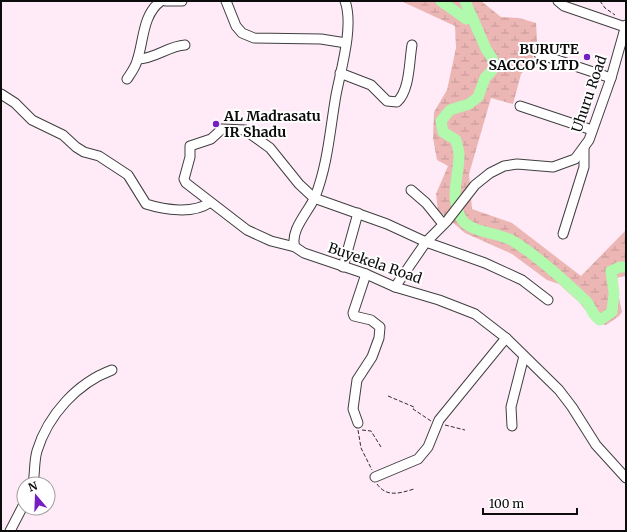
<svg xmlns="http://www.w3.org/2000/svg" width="627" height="532" font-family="Merriweather,serif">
  <defs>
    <pattern id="wetland-marsh" width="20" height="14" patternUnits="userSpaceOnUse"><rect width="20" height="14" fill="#ebb6b3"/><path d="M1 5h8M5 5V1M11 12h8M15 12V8" fill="none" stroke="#c89b99"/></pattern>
  </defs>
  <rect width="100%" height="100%" fill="#ffeaf7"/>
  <path fill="url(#wetland-marsh)" d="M 401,1 L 481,1 L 501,17 L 519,18 L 536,23 L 537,40 L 532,62 L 521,74 L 513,104 L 491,98 L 469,174 L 472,209 L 512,223 L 581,276 L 626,230 L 626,276 L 615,278 L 622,312 L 619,316 L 606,325 L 595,322 L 579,302 L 559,284 L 547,280 L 512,254 L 465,233 L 438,210 L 436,194 L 448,166 L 437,160 L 433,138 L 434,112 L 447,90 L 456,48 L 455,26 Z"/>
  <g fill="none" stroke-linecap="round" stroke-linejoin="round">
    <g stroke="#b0f9ad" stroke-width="11">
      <path d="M 441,1 L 466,19"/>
      <path d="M 465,1 L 486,49 L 492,58 L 495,67 L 485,78 L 478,97 L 469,104 L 450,110 L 441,121 L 443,132 L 456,140 C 457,145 459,150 459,155 C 459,178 449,195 461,218 C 469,233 498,232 513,241 C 539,257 564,280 586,301 C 593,308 589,312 600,320 L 612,312 L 614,293 L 611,271 L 620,267 L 626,267"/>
    </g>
    <g stroke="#3f3f3f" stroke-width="11">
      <g id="minor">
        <path d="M 166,1 L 182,1"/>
        <path d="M 226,1 L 236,26 L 242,33 L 254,38 L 321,39 L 346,43"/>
        <path d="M 345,1 C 354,26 341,69 336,95 C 330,129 328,164 315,197 C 309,211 289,231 295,247 L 304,253 L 366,274 L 395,287 L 439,300 L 475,314 L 506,338 L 559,390 L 572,407 L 596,445 L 626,478"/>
        <path d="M 558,1 L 564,6 L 625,27"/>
        <path d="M 539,54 L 611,78"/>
        <path d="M 138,59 C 155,59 168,46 185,45"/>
        <path d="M 340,73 L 371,85 L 387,101 L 397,102 C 410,90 409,62 412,45"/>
        <path d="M 127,79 C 131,73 135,68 137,61 C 144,41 142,15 161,1"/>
        <path d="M 1,94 L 15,103 L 32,120 L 63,135 L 76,147 L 84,152 L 99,156 L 128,175 L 146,204 C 165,210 193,214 209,203"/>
        <path d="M 520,106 L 592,130"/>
        <path d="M 411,190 L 426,203 L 443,224"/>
        <path d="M 563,234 L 584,167 L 584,148"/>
        <path d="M 295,247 L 271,241 L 247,230 L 186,183 L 184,179 L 190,157 L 190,146 L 211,139 L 222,129 L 245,130 L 270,148 L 299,184 L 314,198 L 387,224 L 426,242 L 485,263 L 522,280 L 548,300"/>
        <path d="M 343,267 L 358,213"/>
        <path d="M 395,287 L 426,242 L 447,221 L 475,185 L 490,173 L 504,166 L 517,164 L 553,167 L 575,159 L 589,140 L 611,78 L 626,25"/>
        <path d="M 358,423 L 353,409 L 357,380 L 372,357 L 379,338 L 380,327 L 371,320 L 354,316 L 353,313 L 366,274"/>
        <path d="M 512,426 L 511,407 L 524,356"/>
        <path d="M 375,477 L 418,459 L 428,447 L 439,420 L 506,338"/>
        <path d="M 33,484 C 35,473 34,461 37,451 C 48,415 77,383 112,370"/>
        <path d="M 10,531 L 24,504"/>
      </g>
    </g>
    <g stroke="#2e2e2e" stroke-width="1" stroke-dasharray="4 2" stroke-linecap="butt">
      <path d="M 600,1 L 605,8 L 615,15"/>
      <path d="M 388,396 L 414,407 L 413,409 L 431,421"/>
      <path d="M 445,425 L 465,430"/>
      <path d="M 358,430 L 361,448 L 372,470"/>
      <path d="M 362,430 L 371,431 L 381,447"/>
      <path d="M 377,484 C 387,498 400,493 414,489"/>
    </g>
    <use href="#minor" stroke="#fff" stroke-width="9"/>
  </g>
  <g fill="#751ec1" stroke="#fff" stroke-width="1.5">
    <circle cx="587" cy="57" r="4"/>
    <circle cx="216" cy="124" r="4"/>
  </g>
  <g text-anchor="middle" stroke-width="4" stroke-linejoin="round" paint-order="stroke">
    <g font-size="14" font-weight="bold" fill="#0c0c0c" stroke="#fff" text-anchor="end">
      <text x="579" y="54">BURUTE<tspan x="579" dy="16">SACCO'S LTD</tspan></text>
      <text x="224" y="121" text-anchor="start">AL Madrasatu<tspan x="224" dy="16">IR Shadu</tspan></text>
    </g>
    <g font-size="14" fill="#0c0c0c" stroke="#fff">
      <text transform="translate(589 94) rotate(-71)" y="5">Uhuru Road</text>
      <text transform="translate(375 263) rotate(19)" y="5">Buyekela Road</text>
    </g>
  </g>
  <rect width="627" height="532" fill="none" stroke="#0c0c0c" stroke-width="4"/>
  <g transform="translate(36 496) rotate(341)"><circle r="19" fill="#ffffff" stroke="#9e9e9e"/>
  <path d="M0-3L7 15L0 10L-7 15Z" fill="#751ec1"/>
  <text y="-6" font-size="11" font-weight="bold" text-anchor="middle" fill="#0c0c0c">N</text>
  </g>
  <path d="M483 508v6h94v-6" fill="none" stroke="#0c0c0c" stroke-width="2"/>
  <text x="489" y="508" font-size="12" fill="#0c0c0c" stroke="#ffffff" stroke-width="3" paint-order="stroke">100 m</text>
</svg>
